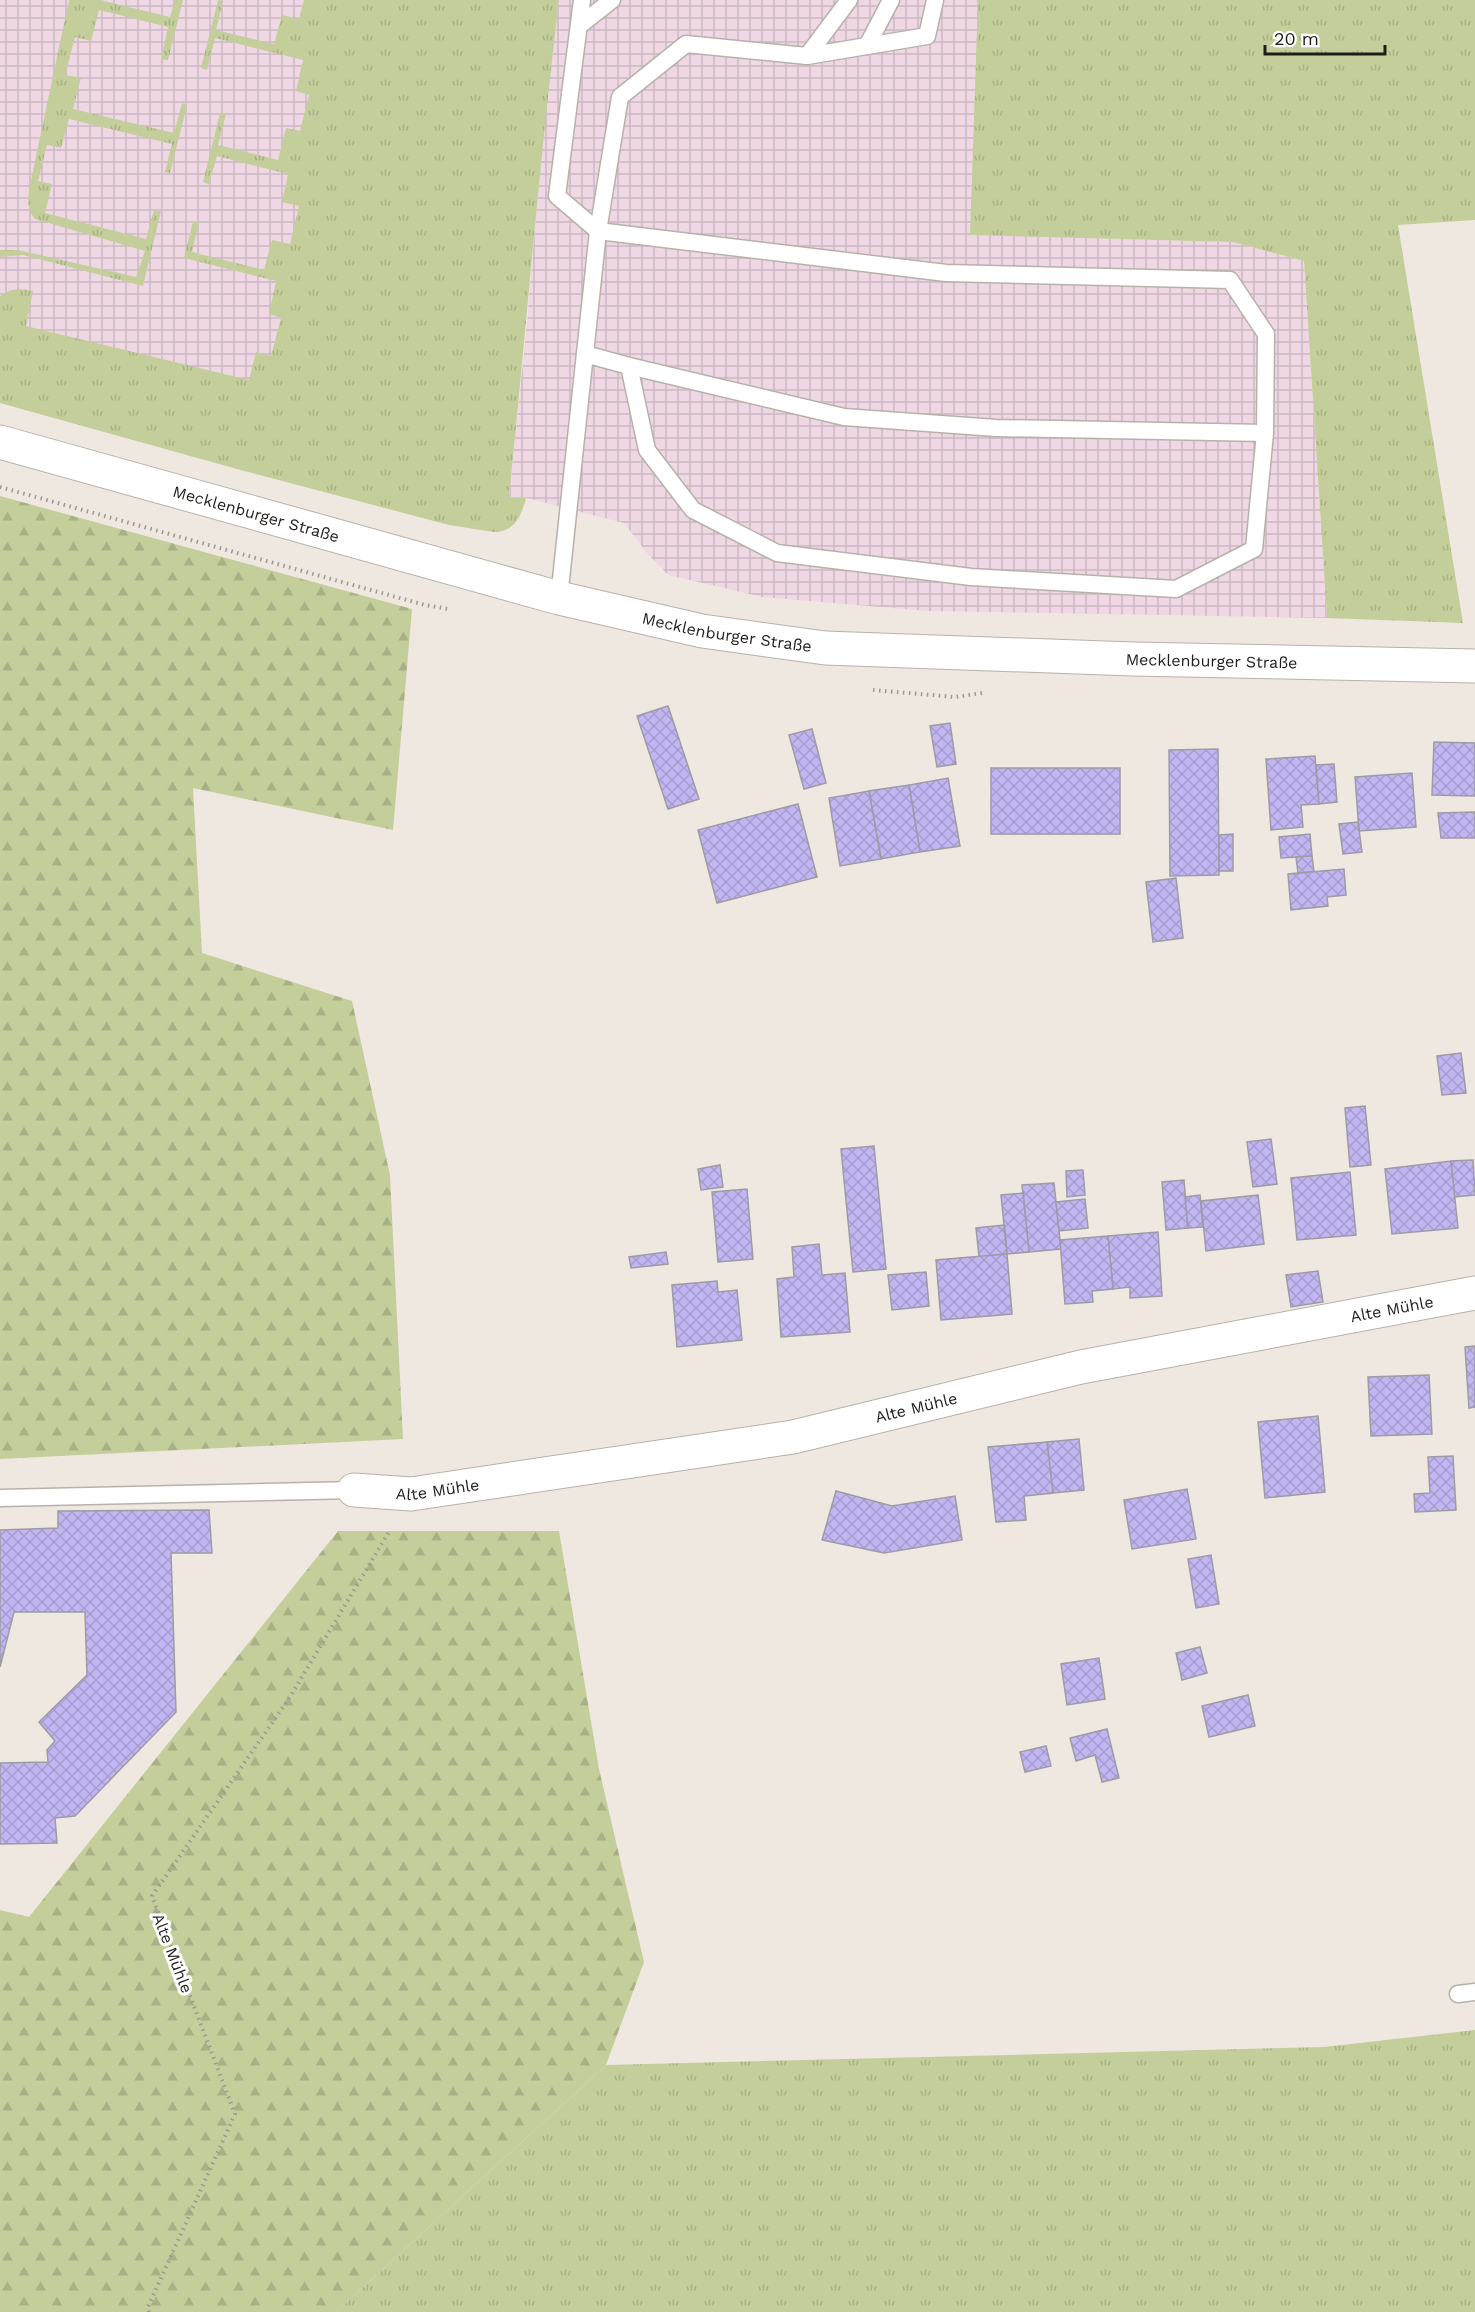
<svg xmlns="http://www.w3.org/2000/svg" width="1475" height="2312" font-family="'Work Sans',sans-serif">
  <defs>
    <pattern id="industrial-grid" width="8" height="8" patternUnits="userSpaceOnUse" patternTransform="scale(1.5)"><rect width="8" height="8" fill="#efd8e4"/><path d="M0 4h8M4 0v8" fill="none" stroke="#ccb9c3"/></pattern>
    <pattern id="grass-tufts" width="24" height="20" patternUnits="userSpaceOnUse" patternTransform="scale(1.5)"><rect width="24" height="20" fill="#c4ce9b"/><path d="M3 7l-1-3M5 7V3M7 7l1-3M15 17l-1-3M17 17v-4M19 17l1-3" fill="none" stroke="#a8b085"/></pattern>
    <pattern id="forest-firs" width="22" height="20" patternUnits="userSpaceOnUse" patternTransform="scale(1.5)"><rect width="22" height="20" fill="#c4ce9b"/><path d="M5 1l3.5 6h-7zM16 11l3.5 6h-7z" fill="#a8b085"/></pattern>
    <pattern id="building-cross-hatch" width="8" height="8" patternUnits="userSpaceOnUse" patternTransform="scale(1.5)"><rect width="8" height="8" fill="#c2b6f2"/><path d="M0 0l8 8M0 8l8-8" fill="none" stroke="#a69ccf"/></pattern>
  </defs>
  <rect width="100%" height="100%" fill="#efe8e0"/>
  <g fill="url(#industrial-grid)">
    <path d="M 0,0 L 504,0 L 451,513 L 0,386 Z"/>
    <path d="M 559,0 L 978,0 L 1030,236 L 1233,242 L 1304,261 L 1327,618 L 927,611 L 762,597 L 668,575 L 647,553 L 624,523 L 526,498 L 509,497 L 527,323 L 542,141 Z"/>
  </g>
  <g fill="url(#grass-tufts)">
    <path d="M 69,0 L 100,0 L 170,17 L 175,0 L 183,0 L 168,60 L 161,59 L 168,27 L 99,10 L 91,41 L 75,37 L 65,75 L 81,78 L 73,109 L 174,133 L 182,103 L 187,105 L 170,173 L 165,172 L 172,144 L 69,119 L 61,148 L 47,145 L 38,181 L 52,184 L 45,213 L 146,239 L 154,210 L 161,211 L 143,286 L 23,255 L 0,257 L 0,250 L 18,250 L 136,277 L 145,251 L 35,219 C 26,209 28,198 30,185 Z"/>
    <path d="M 218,0 L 223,1 L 216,30 L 274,44 L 282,15 L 299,19 L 304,0 L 559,0 C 539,165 526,331 509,497 L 526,498 C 521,516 515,532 494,532 L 449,525 L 237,469 L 0,403 L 0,296 C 10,288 21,288 33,291 L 26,326 L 249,380 L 256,352 L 271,356 L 281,318 L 269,314 L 276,281 L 184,258 L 193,221 L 199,222 L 192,252 L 264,270 L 272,240 L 290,244 L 299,206 L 282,202 L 288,174 L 217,156 L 209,184 L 203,182 L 220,113 L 226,114 L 218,145 L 278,160 L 286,128 L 300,131 L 309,95 L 296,91 L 303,60 L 215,38 L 207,70 L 201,68 Z"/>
    <path d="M 978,0 L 1475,0 L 1475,220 L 1398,225 L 1463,623 L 1327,618 L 1304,261 L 1233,242 L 970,235 Z"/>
    <path d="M 1475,2030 L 1475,2312 L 336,2312 L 606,2065 L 1324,2047 Z"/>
  </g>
  <g fill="url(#forest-firs)">
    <path d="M 0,496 L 412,609 L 393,830 L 193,788 L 202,953 L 352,1001 L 390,1175 L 403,1439 L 0,1459 Z"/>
    <path d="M 338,1531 L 559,1531 L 599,1769 L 644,1962 L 606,2065 L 336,2312 L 0,2312 L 0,1910 L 29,1917 Z"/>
  </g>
  <g fill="url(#building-cross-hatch)" stroke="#9d9ba4" stroke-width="1.5">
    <path d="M 668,706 L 699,799 L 668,809 L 637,716 Z"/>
    <path d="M 950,723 L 956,764 L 937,767 L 930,726 Z"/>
    <path d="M 812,729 L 826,783 L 804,789 L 789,735 Z"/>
    <path d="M 1434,742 L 1475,743 L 1475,796 L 1432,795 Z"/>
    <path d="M 1218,749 L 1219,875 L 1170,876 L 1169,750 Z"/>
    <path d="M 1315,756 L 1319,804 L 1301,805 L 1303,827 L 1271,830 L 1266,759 Z"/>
    <path d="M 1334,764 L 1337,802 L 1319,804 L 1316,765 Z"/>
    <rect x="991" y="768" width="129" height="66"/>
    <path d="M 1412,773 L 1416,827 L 1359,831 L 1355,777 Z"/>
    <path d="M 948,778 L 960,846 L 920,852 L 909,785 Z"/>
    <path d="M 909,785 L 920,852 L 881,859 L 869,791 Z"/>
    <path d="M 869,791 L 881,859 L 840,866 L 829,798 Z"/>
    <path d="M 798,804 L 817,877 L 717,903 L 698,830 Z"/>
    <path d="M 1475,812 L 1475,838 L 1441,838 L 1438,813 Z"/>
    <path d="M 1358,822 L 1362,852 L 1343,854 L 1339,824 Z"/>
    <path d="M 1233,834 L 1233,871 L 1219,871 L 1219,835 Z"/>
    <path d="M 1310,834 L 1312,856 L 1281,858 L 1279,837 Z"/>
    <path d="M 1312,856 L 1314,872 L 1298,873 L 1296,857 Z"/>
    <path d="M 1344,869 L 1346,895 L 1327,897 L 1328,906 L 1291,910 L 1288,874 Z"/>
    <path d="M 1176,878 L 1183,938 L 1153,942 L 1146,882 Z"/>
    <path d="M 1461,1053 L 1466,1093 L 1442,1095 L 1437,1056 Z"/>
    <path d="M 1365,1106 L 1371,1165 L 1350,1167 L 1345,1108 Z"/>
    <path d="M 1271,1139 L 1277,1184 L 1253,1187 L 1247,1142 Z"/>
    <path d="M 874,1146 L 886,1269 L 853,1272 L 841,1149 Z"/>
    <path d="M 1473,1160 L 1475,1195 L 1454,1197 L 1451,1161 Z"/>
    <path d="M 1451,1161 L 1458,1228 L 1392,1234 L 1385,1169 Z"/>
    <path d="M 720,1165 L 723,1187 L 701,1190 L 698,1169 Z"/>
    <path d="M 1083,1170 L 1085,1195 L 1067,1197 L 1066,1171 Z"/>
    <path d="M 1350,1172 L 1356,1235 L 1297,1240 L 1291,1178 Z"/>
    <path d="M 1184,1180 L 1188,1228 L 1166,1230 L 1162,1182 Z"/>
    <path d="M 1054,1183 L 1061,1249 L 1029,1252 L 1022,1185 Z"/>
    <path d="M 747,1189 L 753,1259 L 718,1262 L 712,1192 Z"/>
    <path d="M 1023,1193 L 1029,1252 L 1007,1254 L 1001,1195 Z"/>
    <path d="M 1200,1195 L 1203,1227 L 1188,1228 L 1185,1197 Z"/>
    <path d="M 1258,1195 L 1264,1244 L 1206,1251 L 1201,1201 Z"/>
    <path d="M 1085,1199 L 1088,1228 L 1059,1231 L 1056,1202 Z"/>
    <path d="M 1004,1225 L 1007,1254 L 979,1257 L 976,1228 Z"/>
    <path d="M 1158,1232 L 1162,1296 L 1130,1298 L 1130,1287 L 1113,1289 L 1108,1236 Z"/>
    <path d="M 1108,1236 L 1113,1289 L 1092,1291 L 1093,1302 L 1065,1304 L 1060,1240 Z"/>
    <path d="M 819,1244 L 822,1275 L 845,1273 L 850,1332 L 781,1337 L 777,1279 L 794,1277 L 792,1247 Z"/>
    <path d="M 666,1252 L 668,1264 L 631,1268 L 629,1257 Z"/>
    <path d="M 1007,1254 L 1012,1314 L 941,1320 L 936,1260 Z"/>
    <path d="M 1318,1271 L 1323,1302 L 1291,1307 L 1286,1275 Z"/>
    <path d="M 926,1272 L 929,1306 L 892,1310 L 888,1275 Z"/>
    <path d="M 717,1281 L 718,1292 L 737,1290 L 742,1340 L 677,1347 L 672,1285 Z"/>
    <path d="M 1475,1346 L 1475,1407 L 1469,1408 L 1465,1347 Z"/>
    <path d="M 1429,1375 L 1432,1434 L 1371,1436 L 1368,1377 Z"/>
    <path d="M 1318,1416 L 1325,1492 L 1265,1498 L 1258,1422 Z"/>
    <path d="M 1079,1439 L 1084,1490 L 1053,1493 L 1047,1442 Z"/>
    <path d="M 1047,1442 L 1053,1493 L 1024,1496 L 1026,1520 L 996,1522 L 988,1447 Z"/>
    <path d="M 1453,1456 L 1456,1510 L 1415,1512 L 1414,1494 L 1430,1493 L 1428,1457 Z"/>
    <path d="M 1187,1489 L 1196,1539 L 1132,1549 L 1124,1500 Z"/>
    <path d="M 836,1491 L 892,1506 L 955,1496 L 962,1540 L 884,1553 L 822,1540 Z"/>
    <path d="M 209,1510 L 212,1553 L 171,1553 L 176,1712 L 75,1816 L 55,1818 L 57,1843 L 0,1844 L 0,1763 L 48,1762 L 47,1750 L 55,1741 L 39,1722 L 87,1675 L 85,1612 L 14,1612 L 0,1667 L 0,1530 L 58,1528 L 58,1511 Z"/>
    <path d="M 1211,1555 L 1219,1604 L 1196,1608 L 1188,1559 Z"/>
    <path d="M 1200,1647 L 1207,1673 L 1182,1680 L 1176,1653 Z"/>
    <path d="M 1099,1658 L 1105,1699 L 1067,1705 L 1061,1664 Z"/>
    <path d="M 1248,1695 L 1255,1726 L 1209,1737 L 1202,1706 Z"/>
    <path d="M 1107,1729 L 1119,1778 L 1102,1782 L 1095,1755 L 1076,1761 L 1070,1738 Z"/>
    <path d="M 1046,1746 L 1051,1766 L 1025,1772 L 1020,1752 Z"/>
  </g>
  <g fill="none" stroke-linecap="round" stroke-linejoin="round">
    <g stroke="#b8b1a9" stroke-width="19">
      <g id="service">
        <path d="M 582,0 L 557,196 L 598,231 L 946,273 L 1230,280 L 1266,334 L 1265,433 L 1254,549 L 1176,589 L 971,577 L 777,553 L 693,510 L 647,450 L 629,366"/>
        <path d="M 579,26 L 612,0"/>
        <path d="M 867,46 L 891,0"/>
        <path d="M 807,56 L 849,0"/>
        <path d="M 585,354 L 629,366 L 844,417 L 996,428 L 1265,433"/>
        <path d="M 559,598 L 598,231 L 620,97 L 686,44 L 807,56 L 927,36 L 935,0"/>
        <path d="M 0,1498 L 354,1490"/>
        <path d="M 1458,1994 L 1475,1992"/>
      </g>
    </g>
    <g stroke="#b8b1a9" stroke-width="35">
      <g id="minor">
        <path id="s1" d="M 354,1490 L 411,1494 L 793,1437 L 1081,1367 L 1475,1293"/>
      </g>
    </g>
    <g stroke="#b8b1a9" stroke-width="35">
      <g id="tertiary">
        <path id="s2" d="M 0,442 L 559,598 L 702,631 L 825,648 L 1133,659 L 1475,666"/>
      </g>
    </g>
    <g stroke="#9e9893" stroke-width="4" stroke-dasharray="1.5 4.5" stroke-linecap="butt">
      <path d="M 0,487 L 425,605 L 448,609"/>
      <path d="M 873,690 L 955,697 L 982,693"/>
      <path d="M 149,2312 L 148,2307 L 235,2114 L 152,1896 L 290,1697 L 390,1530"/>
    </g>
    <use href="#service" stroke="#fff" stroke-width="16"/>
    <use href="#minor" stroke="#fff" stroke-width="33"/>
    <use href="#tertiary" stroke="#fff" stroke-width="33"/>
  </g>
  <g text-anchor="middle" stroke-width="6" stroke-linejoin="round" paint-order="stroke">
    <g font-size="16" fill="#1f1c1a" stroke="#fff">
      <text dy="6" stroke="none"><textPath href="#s2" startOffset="266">Mecklenburger Straße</textPath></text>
      <text dy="6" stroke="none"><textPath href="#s2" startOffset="752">Mecklenburger Straße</textPath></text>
      <text dy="6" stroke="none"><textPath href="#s2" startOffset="1238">Mecklenburger Straße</textPath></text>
      <text dy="6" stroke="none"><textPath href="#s1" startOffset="1056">Alte Mühle</textPath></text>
      <text dy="6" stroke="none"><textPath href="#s1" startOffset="570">Alte Mühle</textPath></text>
      <text dy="6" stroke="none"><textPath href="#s1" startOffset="84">Alte Mühle</textPath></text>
      <text transform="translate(173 1953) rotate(69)" y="6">Alte Mühle</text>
    </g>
  </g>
  <path d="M1265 45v9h120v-9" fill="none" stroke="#1f1c1a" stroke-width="3"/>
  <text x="1274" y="45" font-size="18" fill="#1f1c1a" stroke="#ffffff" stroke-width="4.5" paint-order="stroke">20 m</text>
</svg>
